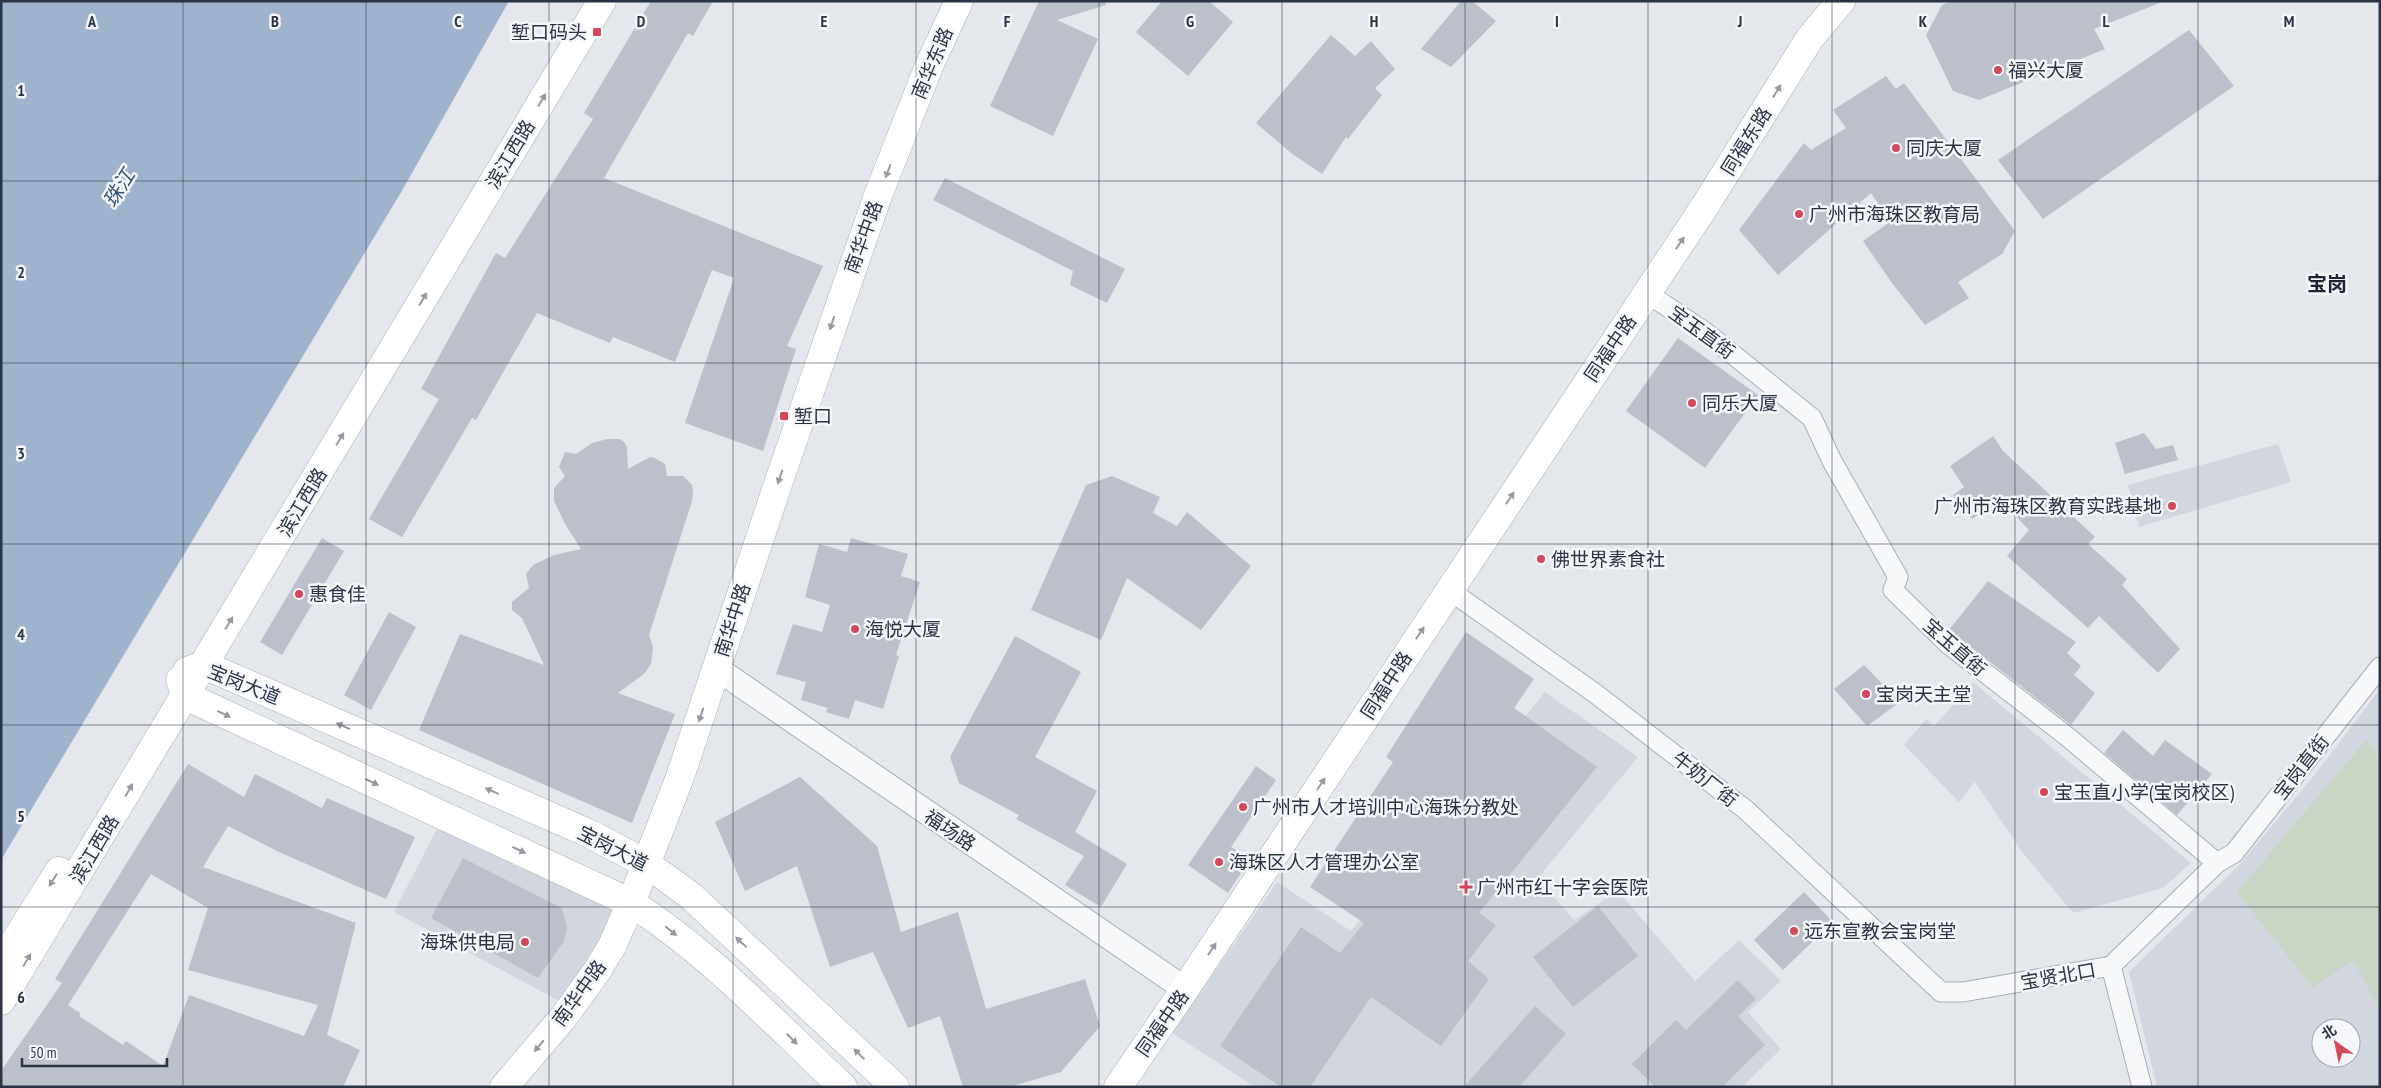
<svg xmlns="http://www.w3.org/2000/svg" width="2381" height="1088" font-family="'PT Sans Narrow','Noto Sans SC',sans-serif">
  <rect width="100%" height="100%" fill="#e4e7ec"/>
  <g fill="#d2d6de" fill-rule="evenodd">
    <path d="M 2278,444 L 2291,482 L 2139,527 L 2128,485 Z"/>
    <path d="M 1973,683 L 1974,683 L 2191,863 L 2163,888 L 2073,913 L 2023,853 L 1975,782 L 1959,802 L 1904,745 L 1926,719 L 1934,726 Z"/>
    <path d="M 2380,689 L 2380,1087 L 2157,1087 L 2129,972 L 2240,864 L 2316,773 ZM 2321,1028 L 2351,1028 L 2351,1058 L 2321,1058 Z"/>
    <path d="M 1545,692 L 1638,757 L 1538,878 L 1574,920 L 1618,891 L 1695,981 L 1739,940 L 1781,981 L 1748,1012 L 1781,1049 L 1742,1087 L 1255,1087 L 1172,1033 L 1277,882 L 1351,931 Z"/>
    <path d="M 438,827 L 620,909 L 585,971 L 561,1002 L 394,912 Z"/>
  </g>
  <path fill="#c9d6c5" d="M 2367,739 L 2380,758 L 2380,1009 L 2353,960 L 2313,988 L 2237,892 Z"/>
  <path fill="#9fb4cc" d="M 1,1 L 509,1 L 403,189 L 1,860 Z"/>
  <g fill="#bbc0ca" fill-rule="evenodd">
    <path d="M 651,1 L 713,1 L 693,36 L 688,33 L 604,178 L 823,266 L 787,346 L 796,349 L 763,451 L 685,423 L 734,278 L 712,270 L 675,362 L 613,337 L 610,343 L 537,313 L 476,420 L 472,418 L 402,537 L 369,519 L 439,399 L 421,389 L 496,253 L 505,258 L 593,119 L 584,113 Z"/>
    <path d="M 1039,1 L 1105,1 L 1106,5 L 1057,20 L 1098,39 L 1053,136 L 990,106 Z"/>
    <path d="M 1162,1 L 1209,1 L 1233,22 L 1188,76 L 1136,32 Z"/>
    <path d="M 1461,1 L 1472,1 L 1496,21 L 1451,67 L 1421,49 Z"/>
    <path d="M 1950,1 L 2162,1 L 2162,2 L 2094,29 L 2105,49 L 1979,100 L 1953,91 L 1926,35 L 1942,5 Z"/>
    <path d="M 2189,30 L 2234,86 L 2043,219 L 1998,160 Z"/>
    <path d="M 1331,35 L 1355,56 L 1371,41 L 1395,69 L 1375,88 L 1382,95 L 1348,139 L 1346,137 L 1322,174 L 1291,153 L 1256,123 Z"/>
    <path d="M 1886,76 L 1896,89 L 1904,83 L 2015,231 L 2002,254 L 1958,282 L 1969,298 L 1925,325 L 1892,283 L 1863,241 L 1890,222 L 1871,193 L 1778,275 L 1739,230 L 1804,143 L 1811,150 L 1846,128 L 1833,110 Z"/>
    <path d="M 945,178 L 1125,269 L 1107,303 L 1070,285 L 1073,271 L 933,200 Z"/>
    <path d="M 1678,338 L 1758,395 L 1705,468 L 1626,411 Z"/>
    <path d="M 2144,433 L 2156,449 L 2173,445 L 2178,460 L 2125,474 L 2115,443 Z"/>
    <path d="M 1993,436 L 2003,451 L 2095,537 L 2088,544 L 2127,579 L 2122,585 L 2180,649 L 2158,673 L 2099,616 L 2088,628 L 2007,556 L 2029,530 L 2001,501 L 1972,519 L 1953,495 L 1964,487 L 1950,466 Z"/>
    <path d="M 607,439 L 620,439 L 624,442 L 627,447 L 628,469 L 650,457 L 655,458 L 665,464 L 667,476 L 683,476 L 692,485 L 693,491 L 692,501 L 649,635 L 653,647 L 651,664 L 644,674 L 618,693 L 675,714 L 632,823 L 419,730 L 460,634 L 544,665 L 522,618 L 512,610 L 512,602 L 529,588 L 526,574 L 533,565 L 554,555 L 581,549 L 565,524 L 554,501 L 554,488 L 565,476 L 559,467 L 565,452 L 576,454 L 592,443 Z"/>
    <path d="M 1112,476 L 1160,497 L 1153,513 L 1177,526 L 1187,512 L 1251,566 L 1201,630 L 1127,578 L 1101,640 L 1031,610 L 1086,485 Z"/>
    <path d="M 322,538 L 344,551 L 282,655 L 260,642 Z"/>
    <path d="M 851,538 L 908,554 L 901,576 L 920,582 L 896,655 L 899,656 L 883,709 L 855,700 L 849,719 L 826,712 L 828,708 L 801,700 L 806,682 L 776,674 L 793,624 L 822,632 L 830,605 L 805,597 L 819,544 L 847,552 Z"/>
    <path d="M 1988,581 L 2076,642 L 2067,653 L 2081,666 L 2074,675 L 2095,693 L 2071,725 L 1949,630 Z"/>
    <path d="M 389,612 L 416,627 L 371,710 L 344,695 Z"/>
    <path d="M 1466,632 L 1534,679 L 1514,708 L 1597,767 L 1479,913 L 1496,925 L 1468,961 L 1489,979 L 1441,1046 L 1371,997 L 1310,1087 L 1281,1087 L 1220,1046 L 1301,927 L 1340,953 L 1364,923 L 1310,887 L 1393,762 L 1386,757 Z"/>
    <path d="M 1015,636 L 1081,672 L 1035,757 L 1097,791 L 1075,832 L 1127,864 L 1101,907 L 1065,885 L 1084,856 L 1016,819 L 1019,815 L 959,783 L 950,757 Z"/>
    <path d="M 1864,665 L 1900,702 L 1867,726 L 1834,689 Z"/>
    <path d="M 2123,730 L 2153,756 L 2165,740 L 2212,774 L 2177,815 L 2104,753 Z"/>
    <path d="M 188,764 L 244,797 L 255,774 L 322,808 L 327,798 L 415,837 L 386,899 L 279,852 L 228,826 L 203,867 L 356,923 L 327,1035 L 360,1050 L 343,1087 L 1,1087 L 1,1071 L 62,983 L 55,979 ZM 151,874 L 208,908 L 188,970 L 318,1005 L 304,1036 L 189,995 L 163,1066 L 126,1041 L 123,1045 L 79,1016 L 81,1014 L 68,1005 Z"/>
    <path d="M 1256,766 L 1276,780 L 1231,847 L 1250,859 L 1228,893 L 1188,865 Z"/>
    <path d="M 800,777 L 877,846 L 901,932 L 958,912 L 986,1009 L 1085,979 L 1100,1026 L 1061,1072 L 1009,1087 L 963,1087 L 940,1016 L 908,1028 L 873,952 L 830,967 L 797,866 L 745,891 L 715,822 Z"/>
    <path d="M 463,858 L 562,908 L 567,928 L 564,941 L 538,978 L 431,918 Z"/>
    <path d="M 1804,892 L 1833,922 L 1783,970 L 1754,940 Z"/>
    <path d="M 1598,906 L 1638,956 L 1573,1007 L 1533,957 Z"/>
    <path d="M 1738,980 L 1756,999 L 1738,1016 L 1765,1045 L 1722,1087 L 1655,1087 L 1632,1064 L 1676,1020 L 1686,1030 Z"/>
    <path d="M 1535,1006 L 1566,1034 L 1519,1087 L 1464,1087 Z"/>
  </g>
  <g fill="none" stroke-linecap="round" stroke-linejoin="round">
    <g stroke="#a9aeb7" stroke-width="21">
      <g id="minor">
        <path d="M 1647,293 L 1705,332 L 1812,418 L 1832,461 L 1898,577 L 1893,590 L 1948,644 L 2069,738 L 2217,863 L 2111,966"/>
        <path d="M 1449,590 L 1596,694 L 1746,810 L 1941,992 L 1963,992 L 2111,966 L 2142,1087"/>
        <path d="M 2217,863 L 2234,853 L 2380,667"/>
      </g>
    </g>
    <g stroke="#a9aeb7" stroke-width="26">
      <path id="tertiary" d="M 716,668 L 1185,989"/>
    </g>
    <g stroke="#a9aeb7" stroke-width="29">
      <g id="secondary">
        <path d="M 187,671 L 204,665 L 586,832 L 647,864 L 691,896 L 895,1087"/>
        <path d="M 180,680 L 186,696 L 631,903 C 710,953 775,1024 843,1087"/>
        <path d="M 1,963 L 59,871"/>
        <path d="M 1,1001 L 602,1"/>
        <path d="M 504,1087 L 563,1018 L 597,971 L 612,946 L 631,903 L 680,777 L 780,478 L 877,198 L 929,66 L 959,1"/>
        <path d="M 1118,1087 L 1185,989 L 1703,209 L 1810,38 L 1841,1"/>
      </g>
    </g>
    <use href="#minor" stroke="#f7f8fa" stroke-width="19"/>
    <use href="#tertiary" stroke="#f7f8fa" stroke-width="24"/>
    <use href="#secondary" stroke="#fff" stroke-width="28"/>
  </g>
  <defs><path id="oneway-solid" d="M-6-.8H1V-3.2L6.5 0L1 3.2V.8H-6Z" transform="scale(1.25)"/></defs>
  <g fill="#959aa2">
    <use href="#oneway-solid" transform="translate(1777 91) rotate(-58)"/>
    <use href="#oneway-solid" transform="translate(542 100) rotate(-59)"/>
    <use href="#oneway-solid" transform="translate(888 171) rotate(111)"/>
    <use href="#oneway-solid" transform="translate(1680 243) rotate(-56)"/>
    <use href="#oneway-solid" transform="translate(423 299) rotate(-59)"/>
    <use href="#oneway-solid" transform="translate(832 323) rotate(109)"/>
    <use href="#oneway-solid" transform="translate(340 439) rotate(-59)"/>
    <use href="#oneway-solid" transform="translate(780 477) rotate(109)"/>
    <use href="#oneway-solid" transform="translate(1510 498) rotate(-56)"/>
    <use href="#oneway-solid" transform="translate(229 623) rotate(-59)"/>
    <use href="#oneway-solid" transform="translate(1420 633) rotate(-56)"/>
    <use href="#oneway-solid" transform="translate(224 714) rotate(25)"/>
    <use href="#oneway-solid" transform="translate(701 715) rotate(109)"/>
    <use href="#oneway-solid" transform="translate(343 726) rotate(-156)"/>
    <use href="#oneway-solid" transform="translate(372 782) rotate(25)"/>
    <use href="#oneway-solid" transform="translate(1321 784) rotate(-57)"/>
    <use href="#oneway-solid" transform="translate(129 790) rotate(-59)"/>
    <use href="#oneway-solid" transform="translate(492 791) rotate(-156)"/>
    <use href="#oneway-solid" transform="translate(519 850) rotate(25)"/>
    <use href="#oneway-solid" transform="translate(53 880) rotate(122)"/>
    <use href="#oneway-solid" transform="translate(671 931) rotate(39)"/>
    <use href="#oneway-solid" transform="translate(741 942) rotate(-137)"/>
    <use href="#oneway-solid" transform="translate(1212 949) rotate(-57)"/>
    <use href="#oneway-solid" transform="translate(27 960) rotate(-59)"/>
    <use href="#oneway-solid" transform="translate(792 1039) rotate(44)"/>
    <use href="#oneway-solid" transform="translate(539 1046) rotate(130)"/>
    <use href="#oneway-solid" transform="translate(859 1054) rotate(-136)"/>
  </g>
  <path fill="none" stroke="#2b3445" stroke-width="1" stroke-opacity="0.55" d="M 183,1 L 183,1087M 366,1 L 366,1087M 549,1 L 549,1087M 733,1 L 733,1087M 916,1 L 916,1087M 1099,1 L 1099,1087M 1282,1 L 1282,1087M 1465,1 L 1465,1087M 1648,1 L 1648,1087M 1832,1 L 1832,1087M 2015,1 L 2015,1087M 2198,1 L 2198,1087M 1,181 L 2380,181M 1,363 L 2380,363M 1,544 L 2380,544M 1,725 L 2380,725M 1,907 L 2380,907"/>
  <g fill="#d1495b" stroke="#f4f6f9" stroke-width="2">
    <rect x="592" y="27" width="10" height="10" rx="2.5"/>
    <circle cx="1998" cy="70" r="5"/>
    <circle cx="1896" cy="148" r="5"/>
    <circle cx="1799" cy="214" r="5"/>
    <circle cx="1692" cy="403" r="5"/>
    <rect x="779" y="411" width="10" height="10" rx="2.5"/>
    <circle cx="2172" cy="506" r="5"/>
    <circle cx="1541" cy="559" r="5"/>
    <circle cx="299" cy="594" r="5"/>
    <circle cx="855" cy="629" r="5"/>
    <circle cx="1866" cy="694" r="5"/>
    <circle cx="2044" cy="792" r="5"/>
    <circle cx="1243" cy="807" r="5"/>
    <circle cx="1219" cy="862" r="5"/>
    <path d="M1463.5 879.5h5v5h5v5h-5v5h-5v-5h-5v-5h5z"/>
    <circle cx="1794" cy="931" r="5"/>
    <circle cx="525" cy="942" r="5"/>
  </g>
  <g text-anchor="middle" stroke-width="5" stroke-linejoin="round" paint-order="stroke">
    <g font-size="19" fill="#2b3445" stroke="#f4f6f9" text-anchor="start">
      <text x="587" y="39" text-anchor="end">堑口码头</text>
      <text x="2008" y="77">福兴大厦</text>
      <text x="1906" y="155">同庆大厦</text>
      <text x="1809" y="221">广州市海珠区教育局</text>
      <text x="1702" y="410">同乐大厦</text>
      <text x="794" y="423">堑口</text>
      <text x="2162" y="513" text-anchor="end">广州市海珠区教育实践基地</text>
      <text x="1551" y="566">佛世界素食社</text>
      <text x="309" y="601">惠食佳</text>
      <text x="865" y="636">海悦大厦</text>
      <text x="1876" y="701">宝岗天主堂</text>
      <text x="2054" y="799">宝玉直小学(宝岗校区)</text>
      <text x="1253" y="814">广州市人才培训中心海珠分教处</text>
      <text x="1229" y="869">海珠区人才管理办公室</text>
      <text x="1477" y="894">广州市红十字会医院</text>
      <text x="1804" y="938">远东宣教会宝岗堂</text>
      <text x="515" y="949" text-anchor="end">海珠供电局</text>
    </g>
    <g font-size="19" fill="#2b3445" stroke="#f4f6f9">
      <text transform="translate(932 63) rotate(-67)" y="7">南华东路</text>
      <text transform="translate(1746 141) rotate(-58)" y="7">同福东路</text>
      <text transform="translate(510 154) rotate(-59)" y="7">滨江西路</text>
      <text transform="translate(863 237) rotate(-70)" y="7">南华中路</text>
      <text transform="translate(1702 332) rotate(36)" y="7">宝玉直街</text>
      <text transform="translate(1610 348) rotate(-56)" y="7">同福中路</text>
      <text transform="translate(302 502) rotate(-59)" y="7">滨江西路</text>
      <text transform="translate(732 620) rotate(-72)" y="7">南华中路</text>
      <text transform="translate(1955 647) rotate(41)" y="7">宝玉直街</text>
      <text transform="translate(244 684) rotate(22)" y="7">宝岗大道</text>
      <text transform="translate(1386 685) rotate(-57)" y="7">同福中路</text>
      <text transform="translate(2301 767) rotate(-52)" y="7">宝岗直街</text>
      <text transform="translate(1705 779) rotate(38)" y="7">牛奶厂街</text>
      <text transform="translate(950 830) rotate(34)" y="7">福场路</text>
      <text transform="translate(613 848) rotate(27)" y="7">宝岗大道</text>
      <text transform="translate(94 849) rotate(-59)" y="7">滨江西路</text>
      <text transform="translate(2058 976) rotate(-10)" y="7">宝贤北口</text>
      <text transform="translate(579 993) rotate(-54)" y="7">南华中路</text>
      <text transform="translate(1162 1023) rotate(-55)" y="7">同福中路</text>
    </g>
    <g font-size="20" font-style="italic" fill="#34527a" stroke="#f4f6f9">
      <text transform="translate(119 188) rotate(-58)" y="7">珠江</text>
    </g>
    <g font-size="20" font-weight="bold" fill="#1d2536" stroke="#f4f6f9">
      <text x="2327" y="291">宝岗</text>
    </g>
  </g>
  <g font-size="16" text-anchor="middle" font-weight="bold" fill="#2b3445" stroke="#f4f6f9" stroke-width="5" stroke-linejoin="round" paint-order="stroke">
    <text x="92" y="27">A</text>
    <text x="275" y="27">B</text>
    <text x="458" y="27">C</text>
    <text x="641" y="27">D</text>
    <text x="824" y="27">E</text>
    <text x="1007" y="27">F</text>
    <text x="1190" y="27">G</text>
    <text x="1374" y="27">H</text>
    <text x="1557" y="27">I</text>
    <text x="1740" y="27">J</text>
    <text x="1923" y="27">K</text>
    <text x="2106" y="27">L</text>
    <text x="2289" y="27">M</text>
    <text x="21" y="96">1</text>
    <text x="21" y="278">2</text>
    <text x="21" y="459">3</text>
    <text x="21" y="640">4</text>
    <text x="21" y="822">5</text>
    <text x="21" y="1003">6</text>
  </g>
  <rect width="2381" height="1088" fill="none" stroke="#2b3445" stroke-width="5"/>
  <g transform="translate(2336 1043) rotate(327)"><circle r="24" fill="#f4f6f9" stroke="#a4a8b1"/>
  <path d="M0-4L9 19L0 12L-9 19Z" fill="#d1495b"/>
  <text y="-8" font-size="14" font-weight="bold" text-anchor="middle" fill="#2b3445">北</text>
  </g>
  <path d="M22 1058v8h145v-8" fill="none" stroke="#2b3445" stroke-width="2.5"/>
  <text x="30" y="1058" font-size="15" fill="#2b3445" stroke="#f4f6f9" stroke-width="4" paint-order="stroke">50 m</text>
</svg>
